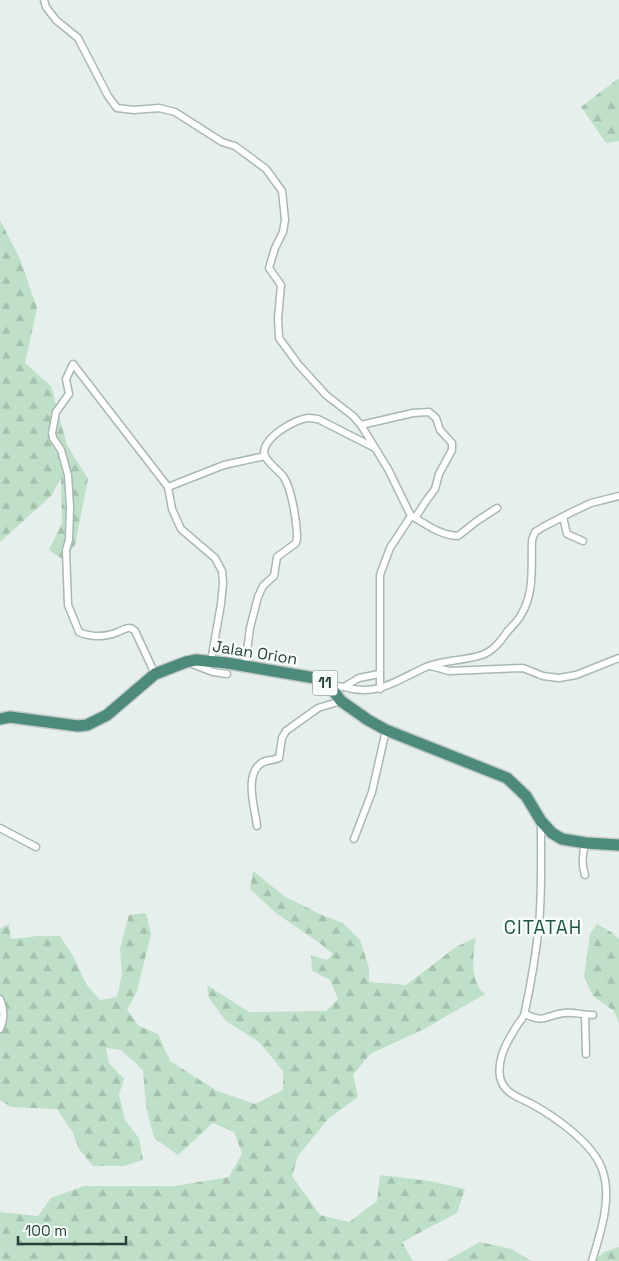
<svg xmlns="http://www.w3.org/2000/svg" width="619" height="1261" font-family="'Space Grotesk',sans-serif">
  <defs>
    <pattern id="forest-firs" width="22" height="20" patternUnits="userSpaceOnUse" patternTransform="scale(1.25)"><rect width="22" height="20" fill="#bfe0c8"/><path d="M5 1l3.5 6h-7zM16 11l3.5 6h-7z" fill="#a4c1ad"/></pattern>
  </defs>
  <rect width="100%" height="100%" fill="#e6efeb"/>
  <g fill="url(#forest-firs)">
    <path d="M 619,78 L 619,141 L 606,143 L 581,107 Z"/>
    <path d="M 0,220 L 20,259 L 37,308 L 25,363 L 51,386 L 67,445 L 88,479 L 75,545 L 64,560 L 49,550 L 62,523 L 61,477 L 52,495 L 0,542 Z"/>
    <path d="M 253,871 L 284,896 L 322,915 L 343,923 L 360,940 L 369,968 L 369,982 L 406,985 L 456,947 L 476,937 C 473,956 469,981 485,994 L 424,1029 L 370,1054 L 353,1075 L 358,1097 L 328,1119 L 298,1156 L 292,1176 L 320,1215 L 349,1222 L 377,1201 L 380,1175 L 430,1181 L 465,1189 L 457,1213 L 402,1242 L 413,1261 L 0,1261 L 0,1212 L 38,1216 L 51,1198 L 84,1186 L 174,1186 L 229,1177 L 242,1153 L 234,1132 L 213,1123 L 178,1155 L 154,1138 L 146,1106 L 143,1070 L 121,1050 L 106,1048 L 109,1063 L 124,1079 L 119,1094 L 125,1120 L 139,1138 L 143,1160 L 124,1166 L 93,1166 L 79,1149 L 73,1133 L 57,1109 L 11,1107 L 0,1100 L 0,929 L 9,924 L 11,939 L 38,936 L 60,936 L 73,956 L 86,984 L 100,1000 L 117,997 L 122,975 L 120,949 L 129,915 L 146,913 L 151,934 L 137,991 L 127,1010 L 139,1026 L 158,1034 L 170,1061 L 217,1091 L 255,1104 L 283,1090 L 283,1071 L 259,1042 L 226,1021 L 209,998 L 207,985 L 249,1012 L 326,1011 L 338,999 L 330,980 L 312,971 L 311,955 L 327,960 L 333,954 L 318,942 L 276,913 L 250,889 Z"/>
    <path d="M 597,924 L 611,932 L 619,939 L 619,1023 L 614,1011 L 593,996 L 584,976 L 590,934 Z"/>
    <path d="M 480,1242 L 512,1249 L 531,1261 L 446,1261 Z"/>
    <path d="M 619,1247 L 619,1261 L 594,1261 L 604,1252 Z"/>
  </g>
  <g fill="none" stroke-linecap="round" stroke-linejoin="round">
    <g stroke="#a8b8b2" stroke-width="9">
      <g id="minor">
        <path d="M 44,0 L 46,7 L 56,20 L 78,38 L 108,96 L 117,108 L 134,110 L 159,108 L 175,112 L 222,142 L 235,146 L 266,169 L 282,191 L 285,220 L 283,232 L 275,248 L 269,268 L 281,285 L 278,318 L 279,338 L 298,364 L 326,395 L 353,416 L 361,425 L 388,469 L 411,516 L 390,548 L 380,575 L 380,689"/>
        <path d="M 361,425 L 413,413 L 429,412 L 436,418 L 440,430 L 452,443 L 452,450 L 439,474 L 435,489 L 426,501 L 415,518"/>
        <path d="M 168,487 L 224,465 L 265,456"/>
        <path d="M 412,516 C 427,525 440,535 458,536 L 477,521 L 497,508"/>
        <path d="M 563,517 L 567,534 L 583,541"/>
        <path d="M 189,663 L 213,672 L 227,674"/>
        <path d="M 245,666 L 250,628 L 258,597 L 263,586 L 274,576 L 277,557 L 296,543 L 297,539 C 297,524 292,488 283,476 C 278,470 268,463 265,456 C 258,440 297,417 310,418 C 313,418 315,419 318,419 L 375,448"/>
        <path d="M 431,666 L 449,671 L 523,668 L 543,676 L 559,678 L 576,675 L 619,658"/>
        <path d="M 155,674 L 135,631 C 133,629 132,628 129,628 C 125,628 121,631 118,632 C 105,637 92,638 79,632 L 68,605 L 66,550 L 69,540 L 70,507 L 68,475 L 61,450 L 53,438 L 52,433 L 56,412 L 69,394 L 66,379 L 73,364 L 168,487 L 172,509 L 181,529 L 215,558 L 222,571 L 223,583 L 221,604 L 211,661"/>
        <path d="M 329,685 L 344,687 L 359,678 L 379,674"/>
        <path d="M 344,687 C 378,697 397,680 426,667 C 444,660 463,661 482,655 C 493,651 500,642 507,632 C 512,626 518,621 521,615 C 535,592 531,565 532,540 L 535,532 L 543,527 L 572,512 L 591,503 L 619,496"/>
        <path d="M 541,822 C 541,856 542,891 539,925 C 536,953 531,983 525,1011 C 525,1016 521,1020 518,1024 C 508,1040 497,1057 500,1077 C 503,1092 517,1097 530,1103 C 554,1116 595,1144 603,1172 C 612,1200 600,1234 592,1261"/>
        <path d="M 257,826 C 255,808 243,773 263,762 C 268,760 274,760 279,758 L 282,738 L 286,731 L 318,708 L 341,701"/>
        <path d="M 0,828 L 36,847"/>
        <path d="M 354,839 L 372,792 L 386,730"/>
        <path d="M 585,875 C 581,863 582,854 586,843"/>
        <path d="M 0,999 C 4,1009 5,1019 0,1029"/>
        <path d="M 525,1014 C 546,1024 545,1015 564,1013 C 574,1012 583,1015 593,1015"/>
        <path d="M 585,1015 L 586,1054"/>
      </g>
    </g>
    <g stroke="#c2cac8" stroke-width="14">
      <path id="trunk" d="M 0,719 L 10,717 L 78,726 L 87,725 L 107,715 L 155,674 L 186,662 L 196,660 L 227,663 L 315,678 L 329,685 L 341,701 L 368,720 L 386,730 L 507,778 L 526,796 L 541,821 L 552,833 L 562,839 L 586,843 L 619,845"/>
    </g>
    <use href="#minor" stroke="#fff" stroke-width="6"/>
    <use href="#trunk" stroke="#4c8a7c" stroke-width="11"/>
  </g>
  <g text-anchor="middle" stroke-width="5" stroke-linejoin="round" paint-order="stroke">
    <rect fill="#f7fbf9" stroke="#637a73" stroke-width="1" x="312.5" y="670.5" width="25" height="25" rx="4"/>
    <g font-size="15" font-weight="bold" fill="#24423a">
      <text x="325" y="688">11</text>
    </g>
    <g font-size="16" fill="#24423a" stroke="#f7fbf9">
      <text transform="translate(255 652) rotate(9)" y="6">Jalan Orion</text>
    </g>
    <g font-size="19" letter-spacing="1" fill="#1f5548" stroke="#f7fbf9">
      <text x="543" y="934">CITATAH</text>
    </g>
  </g>
  <path d="M18 1236v8h108v-8" fill="none" stroke="#24423a" stroke-width="2.5"/>
  <text x="25" y="1236" font-size="15" fill="#24423a" stroke="#f7fbf9" stroke-width="4" paint-order="stroke">100 m</text>
</svg>
